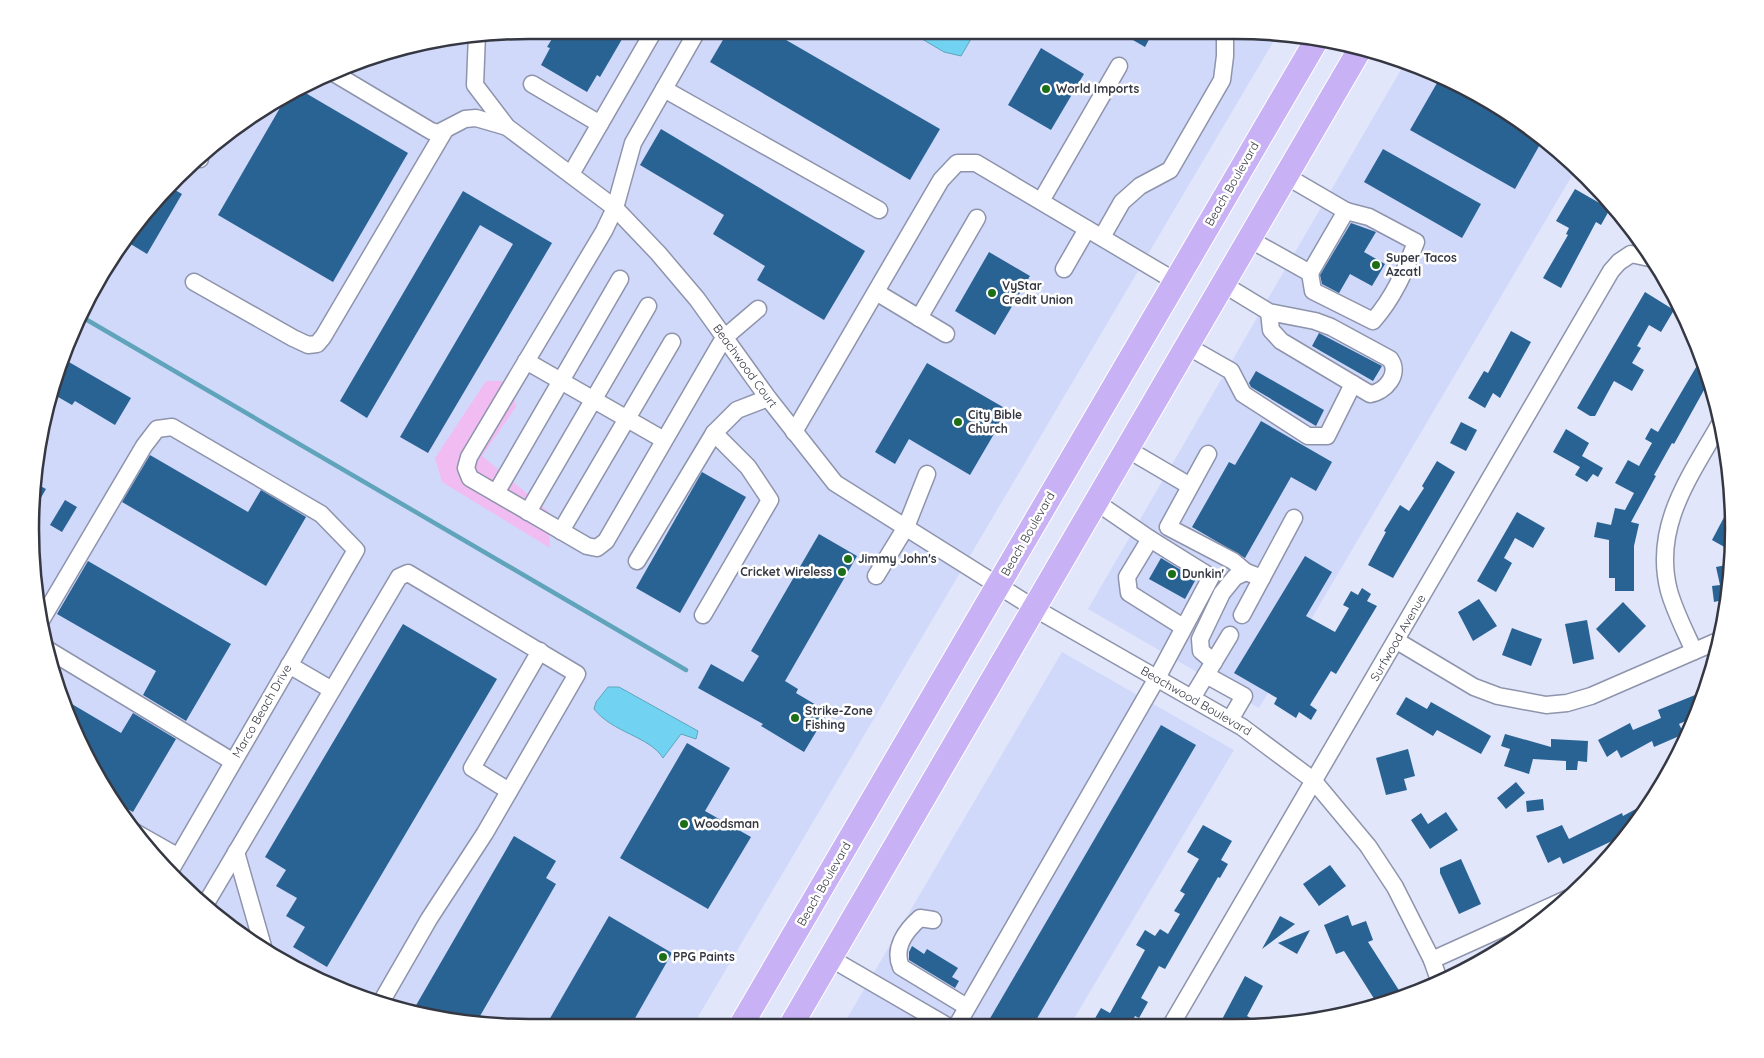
<svg xmlns="http://www.w3.org/2000/svg" width="1764" height="1058" font-family="Quicksand,sans-serif">
  <rect width="100%" height="100%" fill="#e1e6fb"/>
  <g fill="#d0d9fa">
    <path d="M 1268,31 L 1276,33 L 1272,44 L 692,1027 L 496,1027 L 368,1001 L 252,944 L 176,882 L 133,833 L 97,778 L 57,690 L 40,626 L 30,529 L 34,464 L 56,369 L 114,252 L 176,176 L 225,133 L 308,82 L 369,56 L 464,34 Z"/>
    <path d="M 1406,61 L 1512,114 L 1577,167 L 1259,708 L 1088,609 Z"/>
    <path d="M 1062,652 L 1234,750 L 1069,1027 L 842,1027 Z"/>
  </g>
  <path fill="#f1bcf1" d="M 486,381 L 510,381 L 516,407 L 482,456 L 548,511 L 550,548 L 442,482 L 435,458 Z"/>
  <g fill="#72d2f1" stroke="#60a4bc">
    <path d="M 975,32 L 961,56 L 944,52 L 912,33 Z"/>
    <path d="M 608,687 L 619,687 L 698,731 L 696,739 L 681,734 L 663,758 C 649,736 613,733 594,709 L 596,702 Z"/>
  </g>
  <g fill="none" stroke-linecap="round" stroke-linejoin="round">
    <path stroke="#60a4bc" stroke-width="4.5" d="M 82,317 L 686,670"/>
  </g>
  <g fill="#296394">
    <path d="M 1119,32 L 1153,32 L 1145,47 Z"/>
    <path d="M 727,33 L 774,33 L 940,129 L 910,180 L 710,62 Z"/>
    <path d="M 555,34 L 625,34 L 600,77 L 597,75 L 587,92 L 541,65 L 550,48 L 547,47 Z"/>
    <path d="M 1041,48 L 1084,74 L 1051,130 L 1008,105 Z"/>
    <path d="M 1444,81 L 1526,126 L 1543,139 L 1515,189 L 1410,130 L 1437,83 Z"/>
    <path d="M 297,88 L 408,153 L 333,282 L 218,215 L 288,94 Z"/>
    <path d="M 661,129 L 865,251 L 824,320 L 757,280 L 765,266 L 713,234 L 724,215 L 640,165 Z"/>
    <path d="M 1383,149 L 1481,204 L 1462,238 L 1364,182 Z"/>
    <path d="M 168,186 L 182,194 L 147,254 L 124,240 Z"/>
    <path d="M 1575,189 L 1610,209 L 1601,225 L 1596,222 L 1561,288 L 1543,278 L 1568,235 L 1566,234 L 1569,228 L 1556,221 Z"/>
    <path d="M 463,191 L 552,243 L 428,453 L 400,437 L 513,244 L 480,225 L 367,418 L 340,401 Z"/>
    <path d="M 1351,223 L 1376,232 L 1364,252 L 1385,264 L 1372,286 L 1350,274 L 1339,293 L 1322,284 L 1320,275 Z"/>
    <path d="M 989,252 L 1030,276 L 995,335 L 955,311 Z"/>
    <path d="M 1645,292 L 1674,310 L 1661,332 L 1649,325 L 1637,346 L 1641,348 L 1632,363 L 1644,370 L 1632,391 L 1614,381 L 1595,416 L 1590,416 L 1577,408 Z"/>
    <path d="M 1511,331 L 1531,342 L 1500,398 L 1493,393 L 1485,408 L 1468,398 L 1484,371 L 1488,373 Z"/>
    <path d="M 1319,333 L 1382,366 L 1373,381 L 1312,346 Z"/>
    <path d="M 1702,357 L 1709,381 L 1674,444 L 1672,443 L 1654,475 L 1656,476 L 1631,522 L 1639,524 L 1634,546 L 1634,591 L 1615,591 L 1615,578 L 1609,578 L 1609,540 L 1594,537 L 1597,522 L 1611,525 L 1615,508 L 1625,510 L 1634,493 L 1615,483 L 1628,460 L 1639,466 L 1652,443 L 1645,439 L 1651,428 L 1658,432 Z"/>
    <path d="M 62,358 L 131,398 L 115,425 L 75,401 L 72,405 L 51,393 L 56,369 Z"/>
    <path d="M 927,363 L 1008,410 L 970,475 L 909,439 L 895,464 L 875,452 Z"/>
    <path d="M 1256,371 L 1324,410 L 1316,426 L 1251,387 L 1249,383 Z"/>
    <path d="M 1261,421 L 1332,462 L 1316,491 L 1291,477 L 1245,558 L 1192,527 L 1229,462 L 1235,465 Z"/>
    <path d="M 1461,422 L 1477,430 L 1466,451 L 1450,443 Z"/>
    <path d="M 1566,429 L 1589,443 L 1582,456 L 1603,468 L 1598,477 L 1593,474 L 1587,482 L 1575,475 L 1580,467 L 1553,452 Z"/>
    <path d="M 150,455 L 248,512 L 261,490 L 306,517 L 266,586 L 122,502 Z"/>
    <path d="M 1437,461 L 1455,472 L 1393,578 L 1368,565 L 1386,532 L 1384,531 L 1400,505 L 1409,511 L 1424,488 L 1422,486 Z"/>
    <path d="M 702,472 L 746,497 L 680,613 L 636,588 Z"/>
    <path d="M 33,482 L 46,489 L 31,515 L 33,491 Z"/>
    <path d="M 65,500 L 77,507 L 62,532 L 50,525 Z"/>
    <path d="M 1731,504 L 1734,529 L 1733,539 L 1728,549 L 1712,540 Z"/>
    <path d="M 1517,512 L 1545,528 L 1533,548 L 1515,538 L 1504,558 L 1512,563 L 1496,592 L 1477,581 Z"/>
    <path d="M 819,534 L 857,556 L 785,681 L 798,689 L 796,693 L 828,712 L 804,752 L 761,726 L 763,724 L 698,688 L 711,664 L 743,682 L 759,656 L 751,651 Z"/>
    <path d="M 1305,556 L 1332,572 L 1306,616 L 1335,632 L 1349,608 L 1343,605 L 1351,591 L 1358,595 L 1362,588 L 1371,594 L 1367,601 L 1377,606 L 1336,674 L 1331,671 L 1310,705 L 1317,710 L 1311,720 L 1299,712 L 1296,718 L 1274,704 L 1277,698 L 1234,673 Z"/>
    <path d="M 1161,558 L 1196,579 L 1185,599 L 1149,579 Z"/>
    <path d="M 88,561 L 231,644 L 186,721 L 143,695 L 156,671 L 57,614 Z"/>
    <path d="M 1731,564 L 1727,604 L 1723,604 L 1723,600 L 1714,602 L 1712,586 L 1720,585 L 1716,567 Z"/>
    <path d="M 1479,599 L 1497,626 L 1473,641 L 1458,612 Z"/>
    <path d="M 1623,602 L 1646,626 L 1619,653 L 1596,629 Z"/>
    <path d="M 1587,620 L 1594,659 L 1573,664 L 1565,624 Z"/>
    <path d="M 403,624 L 497,679 L 327,967 L 293,947 L 305,927 L 286,916 L 297,898 L 276,886 L 286,870 L 265,857 Z"/>
    <path d="M 1512,628 L 1542,639 L 1531,666 L 1502,655 Z"/>
    <path d="M 1705,691 L 1697,716 L 1679,724 L 1684,734 L 1654,747 L 1652,741 L 1621,758 L 1617,750 L 1607,757 L 1598,740 L 1630,723 L 1633,730 L 1661,718 L 1658,710 Z"/>
    <path d="M 60,697 L 121,733 L 133,713 L 176,739 L 133,812 L 111,800 L 97,778 Z"/>
    <path d="M 1406,697 L 1427,709 L 1431,702 L 1491,736 L 1481,754 L 1437,730 L 1433,736 L 1396,714 Z"/>
    <path d="M 1161,725 L 1196,745 L 1032,1027 L 985,1027 Z"/>
    <path d="M 1505,734 L 1551,747 L 1551,739 L 1588,741 L 1587,762 L 1578,761 L 1577,770 L 1566,770 L 1566,761 L 1533,759 L 1529,774 L 1504,766 L 1510,749 L 1501,746 Z"/>
    <path d="M 687,743 L 730,768 L 705,811 L 751,837 L 708,909 L 620,858 Z"/>
    <path d="M 1408,749 L 1415,776 L 1404,779 L 1407,790 L 1386,795 L 1376,758 Z"/>
    <path d="M 1516,782 L 1525,793 L 1506,809 L 1497,798 Z"/>
    <path d="M 1543,799 L 1544,810 L 1527,812 L 1526,801 Z"/>
    <path d="M 1654,799 L 1625,835 L 1563,864 L 1560,857 L 1548,863 L 1536,836 L 1562,825 L 1569,839 L 1622,813 L 1623,816 Z"/>
    <path d="M 1446,812 L 1458,830 L 1430,849 L 1411,820 L 1421,813 L 1428,824 Z"/>
    <path d="M 1203,825 L 1232,841 L 1221,860 L 1228,864 L 1220,878 L 1218,877 L 1165,969 L 1159,966 L 1141,998 L 1148,1002 L 1139,1018 L 1135,1016 L 1129,1027 L 1090,1027 L 1101,1008 L 1110,1013 L 1145,950 L 1136,945 L 1145,930 L 1155,936 L 1160,929 L 1168,934 L 1180,914 L 1174,911 L 1185,894 L 1180,891 L 1199,859 L 1187,852 Z"/>
    <path d="M 514,836 L 556,861 L 546,878 L 556,884 L 476,1023 L 424,1012 L 415,1007 Z"/>
    <path d="M 1461,859 L 1481,904 L 1459,914 L 1440,873 L 1440,868 Z"/>
    <path d="M 1330,865 L 1346,886 L 1319,906 L 1303,884 Z"/>
    <path d="M 1348,915 L 1352,926 L 1366,921 L 1373,940 L 1368,942 L 1402,995 L 1378,1005 L 1344,951 L 1336,954 L 1324,925 Z"/>
    <path d="M 609,916 L 672,953 L 630,1027 L 545,1027 Z"/>
    <path d="M 1280,916 L 1295,924 L 1262,949 Z"/>
    <path d="M 1310,930 L 1297,954 L 1278,943 Z"/>
    <path d="M 912,946 L 924,954 L 927,949 L 958,968 L 952,977 L 959,981 L 955,988 L 909,960 L 909,952 Z"/>
    <path d="M 1245,976 L 1263,986 L 1247,1016 L 1266,1027 L 1218,1027 Z"/>
  </g>
  <g fill="none" stroke-linecap="round" stroke-linejoin="round">
    <g stroke="#8e94ac" stroke-width="19">
      <g id="minor">
        <path d="M 696,33 L 633,143 L 615,208 L 604,231 L 469,457 L 466,468 L 470,478 L 587,546 L 597,548 L 606,541 L 718,348 L 724,338 L 758,309"/>
        <path d="M 477,34 L 475,85 L 507,127 L 615,208 L 658,253 L 697,299 L 768,398 L 835,483 L 1034,608 L 1242,727 L 1313,780 L 1368,846 L 1395,887 L 1432,960 L 1439,980"/>
        <path d="M 332,72 L 431,131 L 438,133 L 465,119 L 476,118 L 507,127"/>
        <path d="M 532,84 L 600,124"/>
        <path d="M 664,89 L 879,210"/>
        <path d="M 197,158 L 200,159"/>
        <path d="M 571,174 L 652,34"/>
        <path d="M 1041,201 L 1119,66"/>
        <path d="M 1102,237 L 1122,202 L 1140,186 L 1170,170 L 1222,80 L 1225,56 L 1225,31"/>
        <path d="M 1249,239 L 1310,273 L 1346,211 L 1286,176"/>
        <path d="M 1064,269 L 1087,229"/>
        <path d="M 1310,273 L 1313,291 L 1373,321 C 1394,297 1405,271 1416,242 L 1369,217 L 1346,211"/>
        <path d="M 194,282 L 293,338 L 308,345 L 317,344 L 323,337 L 445,130"/>
        <path d="M 1223,284 L 1269,312 L 1315,321 L 1331,327 L 1390,359 C 1401,374 1385,392 1370,394 L 1281,341 L 1271,330 L 1269,312"/>
        <path d="M 876,292 L 946,334"/>
        <path d="M 919,318 L 977,218"/>
        <path d="M 1187,346 L 1231,371 L 1243,394 L 1308,436 L 1327,436 L 1353,384"/>
        <path d="M 526,361 L 664,440"/>
        <path d="M 794,432 L 941,180 L 957,163 L 976,163 L 1175,281"/>
        <path d="M 1127,449 L 1190,486"/>
        <path d="M 1208,454 L 1168,527 L 1233,561 L 1246,572"/>
        <path d="M 496,493 L 620,279"/>
        <path d="M 528,512 L 648,306"/>
        <path d="M 561,531 L 672,342"/>
        <path d="M 1150,539 L 1127,577 L 1129,593 L 1183,627"/>
        <path d="M 637,561 L 714,433 L 737,410 L 768,398"/>
        <path d="M 876,576 L 906,527 L 927,474"/>
        <path d="M 703,615 L 770,500 L 748,467 L 714,433"/>
        <path d="M 1242,615 L 1294,518"/>
        <path d="M 39,624 L 144,446 L 157,429 L 172,427 L 321,514 L 356,550 L 169,873"/>
        <path d="M 1397,641 L 1474,687 L 1498,696 L 1546,705 L 1567,703 L 1591,696 L 1720,640"/>
        <path d="M 45,648 L 232,761"/>
        <path d="M 1694,651 C 1685,631 1675,612 1669,591 C 1652,526 1691,475 1721,422"/>
        <path d="M 1214,662 L 1201,651 L 1200,639 L 1222,593 L 1235,577 L 1246,572 L 1262,578"/>
        <path d="M 289,665 L 332,690"/>
        <path d="M 1206,675 L 1244,696 L 1230,720"/>
        <path d="M 1192,698 L 1230,635"/>
        <path d="M 509,791 L 472,768 L 540,651"/>
        <path d="M 131,830 L 177,856"/>
        <path d="M 236,852 L 264,950"/>
        <path d="M 205,905 L 399,577 L 408,573 L 577,674 L 485,833 L 429,919 L 380,1004"/>
        <path d="M 933,920 L 920,918 C 905,931 893,949 901,967 L 967,1007"/>
        <path d="M 830,958 L 949,1027"/>
        <path d="M 1432,960 L 1569,898"/>
        <path d="M 956,1027 L 1157,678 L 1211,577 L 1150,539 L 1096,502"/>
        <path d="M 1170,1027 L 1611,271 L 1619,262 L 1631,254 L 1654,259"/>
      </g>
    </g>
    <g stroke="#fff" stroke-width="26">
      <g id="highway">
        <path d="M 740,1027 L 1316,41"/>
        <path d="M 790,1027 L 1360,49"/>
      </g>
    </g>
    <use href="#minor" stroke="#fff" stroke-width="16"/>
    <use href="#highway" stroke="#c8b1f4" stroke-width="24"/>
  </g>
  <g fill="#1c6f17" stroke="#fff" stroke-width="2">
    <circle cx="1046" cy="89" r="5"/>
    <circle cx="1376" cy="265" r="5"/>
    <circle cx="992" cy="293" r="5"/>
    <circle cx="958" cy="422" r="5"/>
    <circle cx="848" cy="559" r="5"/>
    <circle cx="842" cy="572" r="5"/>
    <circle cx="1172" cy="574" r="5"/>
    <circle cx="795" cy="718" r="5"/>
    <circle cx="684" cy="824" r="5"/>
    <circle cx="663" cy="957" r="5"/>
  </g>
  <g text-anchor="middle" stroke-width="5" stroke-linejoin="round" paint-order="stroke">
    <g font-size="12" font-weight="bold" fill="#353842" stroke="#fff" text-anchor="start">
      <text x="1056" y="93">World Imports</text>
      <text x="1386" y="262">Super Tacos<tspan x="1386" dy="14">Azcatl</tspan></text>
      <text x="1002" y="290">VyStar<tspan x="1002" dy="14">Credit Union</tspan></text>
      <text x="968" y="419">City Bible<tspan x="968" dy="14">Church</tspan></text>
      <text x="858" y="563">Jimmy John's</text>
      <text x="832" y="576" text-anchor="end">Cricket Wireless</text>
      <text x="1182" y="578">Dunkin'</text>
      <text x="805" y="715">Strike-Zone<tspan x="805" dy="14">Fishing</tspan></text>
      <text x="694" y="828">Woodsman</text>
      <text x="673" y="961">PPG Paints</text>
    </g>
    <g font-size="12" fill="#353842" stroke="#fff">
      <text transform="translate(1232 184) rotate(-60)" y="4">Beach Boulevard</text>
      <text transform="translate(745 366) rotate(54)" y="4">Beachwood Court</text>
      <text transform="translate(1028 534) rotate(-60)" y="4">Beach Boulevard</text>
      <text transform="translate(1398 638) rotate(-60)" y="4">Surfwood Avenue</text>
      <text transform="translate(1196 701) rotate(30)" y="4">Beachwood Boulevard</text>
      <text transform="translate(262 711) rotate(-60)" y="4">Marco Beach Drive</text>
      <text transform="translate(824 884) rotate(-60)" y="4">Beach Boulevard</text>
    </g>
  </g>
  <path d="M0 0H1764V1058H0ZM529 39H1235A490 490 0 0 1 1725 529V529A490 490 0 0 1 1235 1019H529A490 490 0 0 1 39 529V529A490 490 0 0 1 529 39Z" fill="#fff" fill-rule="evenodd"/>
  <path fill="none" stroke="#353842" stroke-width="2.5" d="M529 39H1235A490 490 0 0 1 1725 529V529A490 490 0 0 1 1235 1019H529A490 490 0 0 1 39 529V529A490 490 0 0 1 529 39Z"/>
</svg>
